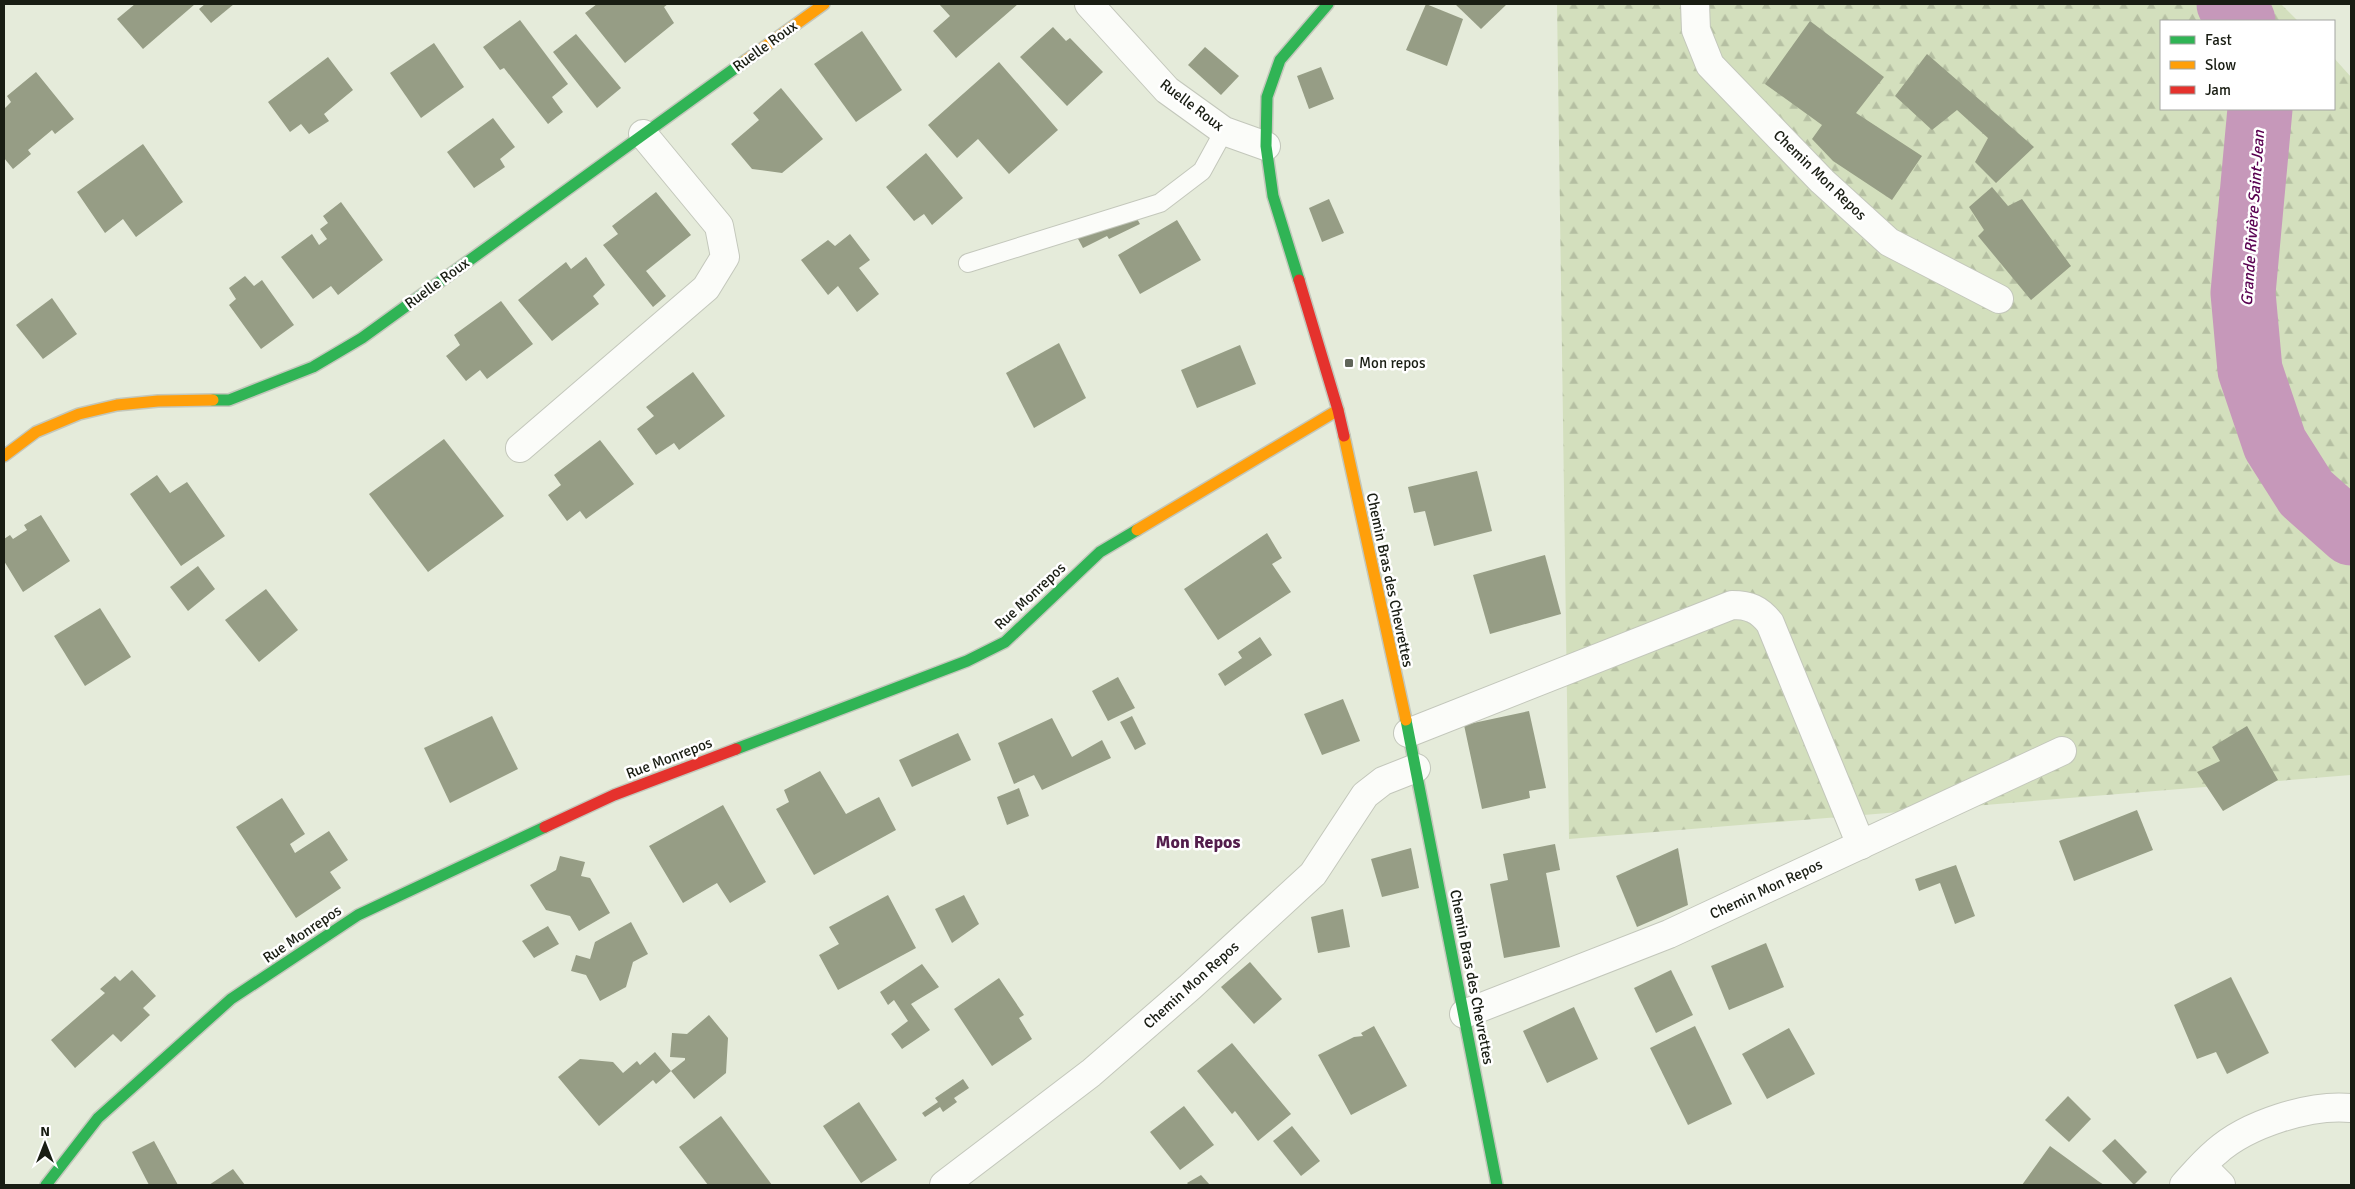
<svg xmlns="http://www.w3.org/2000/svg" width="2355" height="1189" font-family="Signika,sans-serif">
  <defs>
    <pattern id="forest-firs" width="22" height="20" patternUnits="userSpaceOnUse" patternTransform="scale(1.25)"><rect width="22" height="20" fill="#d3dfbd"/><path d="M5 1l3.5 6h-7zM16 11l3.5 6h-7z" fill="#b5bfa2"/></pattern>
  </defs>
  <rect width="100%" height="100%" fill="#e5ebda"/>
  <path fill="url(#forest-firs)" d="M 1557,4 L 2281,4 L 2298,21 L 2161,21 L 2161,109 L 2334,109 L 2334,58 L 2351,77 L 2351,775 L 1569,839 Z"/>
  <g fill="none" stroke-linecap="round" stroke-linejoin="round">
    <g stroke="#c698ba" stroke-width="65">
      <path d="M 2229,4 L 2243,21"/>
      <path d="M 2260,109 L 2243,293 L 2250,370 L 2275,444 L 2306,493 L 2351,533"/>
    </g>
  </g>
  <g fill="#969d85">
    <path d="M 135,4 L 195,4 L 143,49 L 117,19 Z"/>
    <path d="M 205,4 L 234,4 L 211,23 L 199,9 Z"/>
    <path d="M 597,4 L 668,4 L 664,7 L 674,23 L 625,63 L 585,13 Z"/>
    <path d="M 939,4 L 1018,4 L 956,58 L 933,31 L 950,16 Z"/>
    <path d="M 1426,4 L 1463,19 L 1447,66 L 1406,50 Z"/>
    <path d="M 1455,4 L 1507,4 L 1481,29 Z"/>
    <path d="M 520,20 L 568,84 L 552,97 L 563,112 L 548,124 L 504,68 L 500,70 L 483,47 Z"/>
    <path d="M 1810,21 L 1884,77 L 1856,113 L 1922,156 L 1892,200 L 1833,161 L 1812,139 L 1822,125 L 1765,84 Z"/>
    <path d="M 1053,27 L 1066,41 L 1070,38 L 1103,72 L 1067,106 L 1020,57 Z"/>
    <path d="M 862,31 L 902,90 L 856,122 L 814,64 Z"/>
    <path d="M 576,34 L 621,88 L 597,108 L 553,52 Z"/>
    <path d="M 434,43 L 464,87 L 421,118 L 390,73 Z"/>
    <path d="M 1205,47 L 1239,76 L 1221,95 L 1188,65 Z"/>
    <path d="M 1927,54 L 2034,147 L 1996,183 L 1975,162 L 1988,138 L 1957,110 L 1932,130 L 1895,96 Z"/>
    <path d="M 328,57 L 353,90 L 324,114 L 329,121 L 309,134 L 301,124 L 290,132 L 268,102 Z"/>
    <path d="M 999,62 L 1058,130 L 1009,174 L 978,139 L 957,158 L 928,125 Z"/>
    <path d="M 1321,67 L 1334,99 L 1309,109 L 1297,76 Z"/>
    <path d="M 36,72 L 74,119 L 55,134 L 52,130 L 28,150 L 31,154 L 13,169 L 4,158 L 4,109 L 11,102 L 7,96 Z"/>
    <path d="M 781,88 L 823,139 L 782,173 L 752,169 L 731,144 L 759,120 L 753,113 Z"/>
    <path d="M 493,118 L 515,147 L 500,159 L 505,167 L 474,188 L 447,152 Z"/>
    <path d="M 143,144 L 183,202 L 136,237 L 123,219 L 105,233 L 77,192 Z"/>
    <path d="M 926,153 L 963,198 L 932,225 L 924,214 L 914,221 L 886,187 Z"/>
    <path d="M 1992,187 L 2008,206 L 2022,199 L 2071,266 L 2031,300 L 1978,236 L 1984,230 L 1969,207 Z"/>
    <path d="M 656,192 L 691,235 L 646,271 L 666,296 L 653,307 L 603,245 L 618,234 L 612,226 Z"/>
    <path d="M 1329,199 L 1344,233 L 1322,242 L 1309,208 Z"/>
    <path d="M 341,202 L 383,260 L 338,295 L 331,286 L 313,299 L 281,257 L 312,234 L 319,245 L 327,239 L 320,229 L 328,223 L 323,216 Z"/>
    <path d="M 1136,217 L 1140,224 L 1109,239 L 1107,236 L 1083,248 L 1077,237 Z"/>
    <path d="M 1177,220 L 1201,260 L 1140,294 L 1118,255 Z"/>
    <path d="M 850,234 L 870,260 L 859,268 L 879,294 L 857,312 L 838,286 L 828,295 L 801,260 L 828,240 L 835,246 Z"/>
    <path d="M 586,257 L 605,285 L 593,296 L 599,304 L 552,341 L 518,300 L 566,262 L 571,269 Z"/>
    <path d="M 245,276 L 254,286 L 262,280 L 294,325 L 261,349 L 229,305 L 236,299 L 229,288 Z"/>
    <path d="M 52,298 L 77,334 L 43,359 L 16,325 Z"/>
    <path d="M 501,301 L 533,344 L 487,379 L 480,370 L 466,381 L 446,356 L 460,345 L 454,335 Z"/>
    <path d="M 1059,343 L 1086,398 L 1034,428 L 1006,373 Z"/>
    <path d="M 1240,345 L 1256,384 L 1197,408 L 1181,370 Z"/>
    <path d="M 693,372 L 725,416 L 679,450 L 674,443 L 656,455 L 637,429 L 654,416 L 646,407 Z"/>
    <path d="M 444,439 L 504,516 L 428,572 L 369,494 Z"/>
    <path d="M 600,440 L 634,484 L 586,519 L 580,511 L 567,521 L 548,495 L 561,485 L 554,475 Z"/>
    <path d="M 1477,471 L 1492,531 L 1434,546 L 1425,511 L 1414,513 L 1408,487 Z"/>
    <path d="M 157,475 L 170,493 L 187,482 L 225,536 L 181,566 L 130,494 Z"/>
    <path d="M 41,515 L 70,561 L 23,592 L 4,561 L 4,539 L 10,535 L 13,539 L 27,530 L 24,525 Z"/>
    <path d="M 1267,533 L 1282,558 L 1272,564 L 1291,592 L 1218,640 L 1184,589 Z"/>
    <path d="M 1545,555 L 1561,614 L 1490,634 L 1473,575 Z"/>
    <path d="M 198,566 L 215,589 L 188,611 L 170,587 Z"/>
    <path d="M 266,589 L 298,630 L 259,662 L 225,620 Z"/>
    <path d="M 100,608 L 131,657 L 85,686 L 54,636 Z"/>
    <path d="M 1260,637 L 1272,655 L 1225,686 L 1218,674 L 1242,658 L 1238,652 Z"/>
    <path d="M 1118,677 L 1135,708 L 1108,721 L 1092,691 Z"/>
    <path d="M 1343,699 L 1360,741 L 1322,755 L 1304,714 Z"/>
    <path d="M 1529,711 L 1546,788 L 1529,791 L 1530,798 L 1482,809 L 1464,725 Z"/>
    <path d="M 492,716 L 518,769 L 450,803 L 424,748 Z"/>
    <path d="M 1132,716 L 1146,744 L 1135,750 L 1120,722 Z"/>
    <path d="M 1052,718 L 1072,757 L 1102,740 L 1111,758 L 1042,790 L 1034,775 L 1014,784 L 998,743 Z"/>
    <path d="M 2247,726 L 2278,780 L 2223,811 L 2197,772 L 2220,761 L 2212,747 Z"/>
    <path d="M 958,733 L 971,760 L 912,787 L 899,760 Z"/>
    <path d="M 820,771 L 846,814 L 879,797 L 896,830 L 814,875 L 776,809 L 789,802 L 784,790 Z"/>
    <path d="M 1019,788 L 1029,816 L 1007,825 L 997,797 Z"/>
    <path d="M 282,798 L 305,834 L 290,844 L 295,853 L 329,831 L 348,860 L 330,872 L 341,888 L 296,918 L 236,827 Z"/>
    <path d="M 723,805 L 766,882 L 730,903 L 717,883 L 683,903 L 649,846 Z"/>
    <path d="M 2137,810 L 2153,850 L 2074,881 L 2059,841 Z"/>
    <path d="M 1555,844 L 1560,870 L 1546,873 L 1560,947 L 1504,958 L 1490,884 L 1508,880 L 1503,854 Z"/>
    <path d="M 1411,848 L 1419,888 L 1382,897 L 1371,859 Z"/>
    <path d="M 1678,848 L 1688,905 L 1637,927 L 1616,876 Z"/>
    <path d="M 560,856 L 585,862 L 581,876 L 590,878 L 610,913 L 579,931 L 570,916 L 546,910 L 530,885 L 556,870 Z"/>
    <path d="M 1956,865 L 1975,916 L 1955,924 L 1940,883 L 1919,891 L 1915,879 Z"/>
    <path d="M 888,895 L 916,948 L 838,990 L 819,955 L 839,944 L 829,927 Z"/>
    <path d="M 964,895 L 979,924 L 952,943 L 935,909 Z"/>
    <path d="M 1343,909 L 1350,947 L 1318,953 L 1311,917 Z"/>
    <path d="M 631,922 L 648,954 L 633,962 L 626,987 L 600,1001 L 586,975 L 571,971 L 576,955 L 590,959 L 595,942 Z"/>
    <path d="M 548,926 L 559,944 L 534,958 L 522,941 Z"/>
    <path d="M 1766,943 L 1784,987 L 1729,1010 L 1711,966 Z"/>
    <path d="M 1250,962 L 1282,999 L 1254,1024 L 1221,987 Z"/>
    <path d="M 922,964 L 939,987 L 911,1004 L 930,1030 L 902,1049 L 891,1034 L 908,1021 L 894,1000 L 888,1005 L 880,992 Z"/>
    <path d="M 132,970 L 156,996 L 143,1008 L 150,1015 L 121,1042 L 113,1034 L 75,1068 L 51,1040 L 105,993 L 100,989 L 115,976 L 120,981 Z"/>
    <path d="M 1671,970 L 1693,1015 L 1656,1033 L 1634,988 Z"/>
    <path d="M 2231,977 L 2269,1053 L 2227,1074 L 2216,1052 L 2197,1059 L 2174,1005 Z"/>
    <path d="M 999,978 L 1024,1015 L 1019,1018 L 1032,1039 L 992,1066 L 954,1009 Z"/>
    <path d="M 1574,1007 L 1598,1059 L 1547,1083 L 1523,1031 Z"/>
    <path d="M 709,1015 L 728,1038 L 726,1073 L 694,1099 L 671,1071 L 656,1084 L 653,1080 L 599,1126 L 558,1077 L 580,1059 L 613,1062 L 623,1073 L 637,1061 L 640,1065 L 655,1052 L 671,1071 L 685,1060 L 685,1058 L 670,1057 L 672,1033 L 687,1034 Z"/>
    <path d="M 1374,1026 L 1407,1086 L 1351,1115 L 1318,1055 L 1354,1037 L 1363,1036 L 1361,1033 Z"/>
    <path d="M 1695,1026 L 1732,1104 L 1688,1125 L 1650,1048 Z"/>
    <path d="M 1789,1028 L 1815,1074 L 1767,1099 L 1742,1054 Z"/>
    <path d="M 1232,1043 L 1291,1114 L 1258,1141 L 1235,1111 L 1232,1114 L 1197,1071 Z"/>
    <path d="M 963,1079 L 969,1088 L 954,1098 L 957,1102 L 943,1112 L 940,1107 L 925,1117 L 922,1113 L 938,1102 L 935,1098 Z"/>
    <path d="M 2068,1096 L 2091,1119 L 2069,1142 L 2045,1120 Z"/>
    <path d="M 859,1102 L 897,1160 L 861,1183 L 823,1126 Z"/>
    <path d="M 1184,1106 L 1214,1145 L 1180,1170 L 1150,1132 Z"/>
    <path d="M 721,1116 L 772,1185 L 708,1185 L 679,1147 Z"/>
    <path d="M 1292,1126 L 1320,1161 L 1301,1176 L 1273,1141 Z"/>
    <path d="M 2115,1139 L 2147,1172 L 2134,1185 L 2102,1151 Z"/>
    <path d="M 154,1141 L 178,1185 L 149,1185 L 132,1152 Z"/>
    <path d="M 2050,1146 L 2098,1181 L 2104,1185 L 2022,1185 Z"/>
    <path d="M 233,1169 L 245,1185 L 209,1185 Z"/>
    <path d="M 1201,1175 L 1210,1185 L 1189,1185 L 1187,1183 Z"/>
  </g>
  <g fill="none" stroke-linecap="round" stroke-linejoin="round">
    <g stroke="#c3c7bb" stroke-width="20">
      <path id="lane" d="M 968,263 L 1160,203 L 1202,171 L 1224,131"/>
    </g>
    <g stroke="#c3c7bb" stroke-width="30">
      <g id="street">
        <path d="M 1089,4 L 1167,90 L 1224,131 L 1266,146"/>
        <path d="M 1695,4 L 1696,30 L 1710,65 L 1822,181 L 1889,242 L 1999,299"/>
        <path d="M 520,448 L 706,288 L 725,257 L 719,226 L 643,134"/>
        <path d="M 1408,733 L 1732,605 C 1749,605 1759,609 1770,623 L 1861,845"/>
        <path d="M 1464,1014 L 1669,934 L 2062,751"/>
        <path d="M 2202,1166 L 2221,1185"/>
        <path d="M 944,1185 L 1091,1073 L 1190,987 L 1313,874 L 1365,795 L 1383,781 L 1416,768"/>
        <path d="M 2184,1185 C 2194,1174 2204,1162 2216,1152 C 2247,1124 2310,1104 2351,1108"/>
      </g>
    </g>
    <g stroke="#c3c7bb" stroke-width="14">
      <g id="fast">
        <path d="M 1299,280 L 1273,196 L 1266,146 L 1267,97 L 1280,60 L 1328,4"/>
        <path d="M 213,400 L 229,400 L 313,367 L 362,338 L 745,61"/>
        <path d="M 1406,720 L 1497,1185"/>
        <path d="M 736,749 L 967,661 L 1005,642 L 1100,552 L 1137,530"/>
        <path d="M 46,1185 L 98,1118 L 231,999 L 358,915 L 545,827"/>
      </g>
    </g>
    <g stroke="#c3c7bb" stroke-width="14">
      <g id="slow">
        <path d="M 745,61 L 824,4"/>
        <path d="M 1344,436 L 1406,720"/>
        <path d="M 4,456 L 36,432 L 79,414 L 117,405 L 158,401 L 213,400"/>
        <path d="M 1137,530 L 1338,410"/>
      </g>
    </g>
    <g stroke="#c3c7bb" stroke-width="14">
      <g id="jam">
        <path d="M 1299,280 L 1338,410 L 1344,436"/>
        <path d="M 545,827 L 614,795 L 736,749"/>
      </g>
    </g>
    <use href="#lane" stroke="#fbfcf9" stroke-width="18"/>
    <use href="#street" stroke="#fbfcf9" stroke-width="28"/>
    <use href="#fast" stroke="#30b455" stroke-width="11"/>
    <use href="#slow" stroke="#ff9f0a" stroke-width="11"/>
    <use href="#jam" stroke="#e5322d" stroke-width="11"/>
  </g>
  <rect fill="#606559" stroke="#fff" stroke-width="2" x="1344" y="358" width="10" height="10" rx="2.5"/>
  <g text-anchor="middle" stroke-width="5" stroke-linejoin="round" paint-order="stroke">
    <g font-size="15" fill="#191d13" stroke="#fff">
      <text transform="translate(765 46) rotate(-36)" y="5">Ruelle Roux</text>
      <text transform="translate(1192 105) rotate(37)" y="5">Ruelle Roux</text>
      <text transform="translate(1820 175) rotate(44)" y="5">Chemin Mon Repos</text>
      <text transform="translate(437 283) rotate(-36)" y="5">Ruelle Roux</text>
      <text transform="translate(1390 580) rotate(78)" y="5">Chemin Bras des Chevrettes</text>
      <text transform="translate(1030 596) rotate(-43)" y="5">Rue Monrepos</text>
      <text transform="translate(669 758) rotate(-21)" y="5">Rue Monrepos</text>
      <text transform="translate(1766 889) rotate(-25)" y="5">Chemin Mon Repos</text>
      <text transform="translate(302 934) rotate(-34)" y="5">Rue Monrepos</text>
      <text transform="translate(1472 977) rotate(79)" y="5">Chemin Bras des Chevrettes</text>
      <text transform="translate(1191 985) rotate(-42)" y="5">Chemin Mon Repos</text>
    </g>
    <g font-size="15" fill="#191d13" stroke="#fff" text-anchor="start">
      <text x="1359" y="368">Mon repos</text>
    </g>
    <g font-size="16" font-style="italic" fill="#590151" stroke="#fff">
      <text transform="translate(2252 218) rotate(-86)" y="6">Grande Rivière Saint-Jean</text>
    </g>
    <g font-size="18" font-weight="bold" fill="#531e4c" stroke="#fff">
      <text x="1198" y="848">Mon Repos</text>
    </g>
  </g>
  <rect width="2355" height="1189" fill="none" stroke="#191d13" stroke-width="10"/>
  <rect x="2160" y="20" width="175" height="90" fill="#ffffff" stroke="#a3a5a1"/>
  <rect x="2170" y="36" width="25" height="8" fill="#30b455" stroke="#a3a5a1"/>
  <text x="2205" y="45" font-size="15" fill="#191d13">Fast</text>
  <rect x="2170" y="61" width="25" height="8" fill="#ff9f0a" stroke="#a3a5a1"/>
  <text x="2205" y="70" font-size="15" fill="#191d13">Slow</text>
  <rect x="2170" y="86" width="25" height="8" fill="#e5322d" stroke="#a3a5a1"/>
  <text x="2205" y="95" font-size="15" fill="#191d13">Jam</text>
  <g transform="translate(45 1144)" stroke="#ffffff" stroke-width="4" paint-order="stroke">
  <path d="M0-4L9 19L0 12L-9 19Z" fill="#191d13"/>
  <text y="-8" font-size="14" font-weight="bold" text-anchor="middle" fill="#191d13">N</text>
  </g>
</svg>
